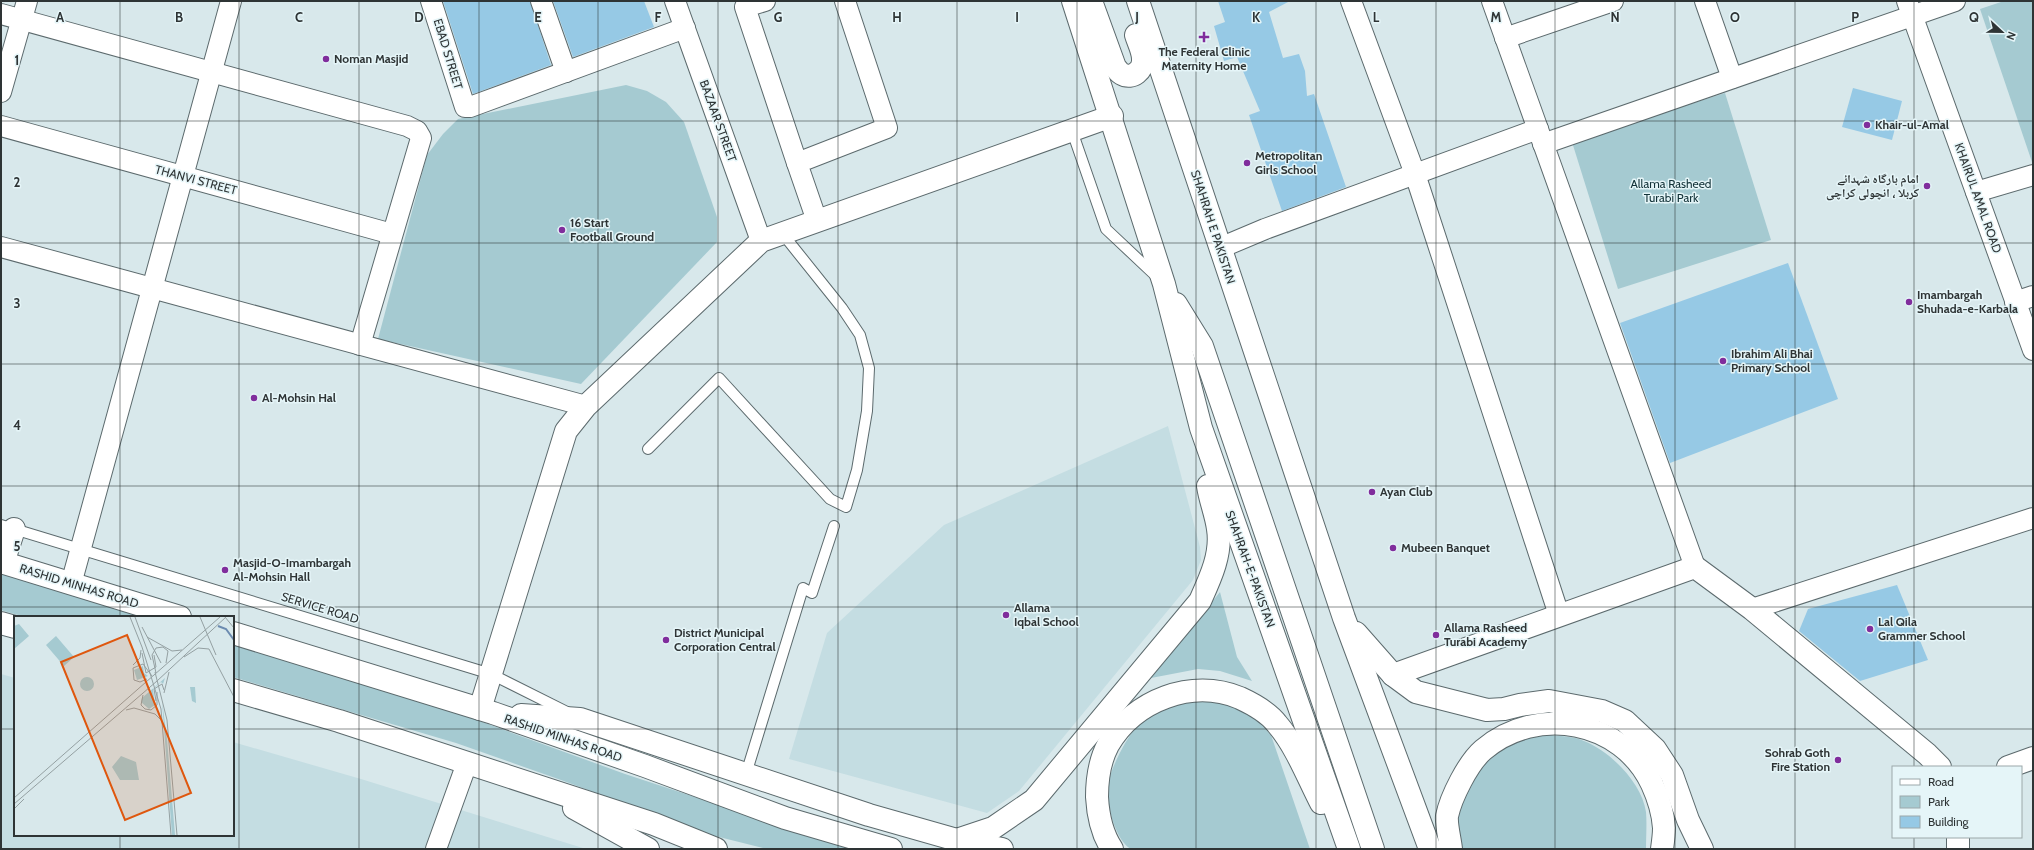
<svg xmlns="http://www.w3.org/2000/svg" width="2034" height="850" font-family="Cabin,'Noto Naskh Arabic',sans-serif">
  <rect width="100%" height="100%" fill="#d8e8eb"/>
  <g fill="#c4dde2">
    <path d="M 1168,426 L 1200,547 L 1201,560 L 1193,580 L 1019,791 L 987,813 L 789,759 L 827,633 L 944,525 Z"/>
    <path d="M 1,674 L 15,678 L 15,835 L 233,835 L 233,742 L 361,779 L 586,849 L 1,849 Z"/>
  </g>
  <g fill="#a5cad1">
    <path d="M 2004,1 L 2033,1 L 2033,165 L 1980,9 Z"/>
    <path d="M 626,85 L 647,91 L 666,102 L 684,122 L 717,217 L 717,242 L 581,384 L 378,339 L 427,155 L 443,134 L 458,119 Z"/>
    <path d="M 1725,93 L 1771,240 L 1618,289 L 1572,142 Z"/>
    <path d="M 1,572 L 149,617 L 25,617 L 4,611 L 1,610 Z"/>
    <path d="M 1220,592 L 1237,657 L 1252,681 L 1220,671 L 1198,669 L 1151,678 Z"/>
    <path d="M 233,642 L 452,711 L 625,774 L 853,849 L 767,849 L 707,834 L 561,780 L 456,743 L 233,677 Z"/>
    <path d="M 1210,698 L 1235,705 L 1253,716 L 1271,735 L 1310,849 L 1131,849 C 1115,840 1106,803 1108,785 C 1110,768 1132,726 1146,717 C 1155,711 1179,701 1189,700 C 1196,698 1203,699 1210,698 Z"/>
    <path d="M 1547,735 C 1559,736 1573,736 1584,741 C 1610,751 1642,783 1646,812 C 1647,824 1646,837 1646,849 L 1461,849 L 1454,819 L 1463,793 L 1491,754 L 1525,738 Z"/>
  </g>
  <g fill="#96c9e5">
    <path d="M 443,1 L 530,1 L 551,65 L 473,94 Z"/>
    <path d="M 553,1 L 644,1 L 654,27 L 573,57 Z"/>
    <path d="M 1218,1 L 1290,1 L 1269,12 L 1283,58 L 1299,54 L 1305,71 L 1307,96 L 1314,94 L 1346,187 L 1282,211 L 1249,115 L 1260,111 L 1237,57 L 1224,61 L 1214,26 L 1225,22 Z"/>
    <path d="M 1853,88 L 1902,101 L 1892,140 L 1842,127 Z"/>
    <path d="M 1788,263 L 1838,399 L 1670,463 L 1620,323 Z"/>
    <path d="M 1897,585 L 1928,660 L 1860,681 L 1799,631 L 1808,609 Z"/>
  </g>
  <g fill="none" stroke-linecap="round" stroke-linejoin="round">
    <g stroke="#5c6a6d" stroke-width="12">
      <g id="service">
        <path d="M 1072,131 L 1106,229 L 1157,277"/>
        <path d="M 648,449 L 719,378 L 830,499 L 846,507 L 857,470 L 867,411 L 869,368 L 860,335 L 842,308 L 782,233"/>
        <path d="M 1,525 L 491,674 L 567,712"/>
        <path d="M 746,774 L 803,588 L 812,593 L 834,526"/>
      </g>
    </g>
    <g stroke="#5c6a6d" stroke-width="22">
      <g id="minor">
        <path d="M 431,1 L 465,107 L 470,107 L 685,28"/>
        <path d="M 541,1 L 566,72"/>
        <path d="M 675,1 L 761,241"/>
        <path d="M 765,1 L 745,7 L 797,163"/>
        <path d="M 1351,1 L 1415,174 L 1559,615"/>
        <path d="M 1492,1 L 1695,567"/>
        <path d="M 1705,1 L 1732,78"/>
        <path d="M 1907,1 L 2033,350"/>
        <path d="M 1,14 L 407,126 L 417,131 L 421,138 L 360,345"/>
        <path d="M 1505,38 L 1613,1"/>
        <path d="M 1,92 L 27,1"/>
        <path d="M 1,126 L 392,234"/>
        <path d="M 1543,144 L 1955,1"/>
        <path d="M 1976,192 L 2033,175"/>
        <path d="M 817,221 L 797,163 L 887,128 L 845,1"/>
        <path d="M 1,247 L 586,406"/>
        <path d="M 1220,248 L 1265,229 L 1538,129"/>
        <path d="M 2015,302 L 2033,296"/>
        <path d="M 71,584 L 231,1"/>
        <path d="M 1752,609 L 2033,518"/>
        <path d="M 436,849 L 467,763"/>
      </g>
    </g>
    <g stroke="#5c6a6d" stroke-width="24">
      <g id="tertiary">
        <path d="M 1393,675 L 1695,567 L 1752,609 L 1927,754 L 1940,767"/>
        <path d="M 480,709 L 566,431 L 586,406 L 761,241 L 1112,116"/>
        <path d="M 2008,767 L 2033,758"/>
        <path d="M 1958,849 L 1958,837"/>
      </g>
    </g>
    <g stroke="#5c6a6d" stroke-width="24">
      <g id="primary">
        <path d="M 1,562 L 180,617"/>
        <path d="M 3,563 L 14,529"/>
        <path d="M 1,623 L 15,627"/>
        <path d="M 233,633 L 493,713 L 645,766 L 785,818 L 891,849"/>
        <path d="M 233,690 L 339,721 L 654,824 L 716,849"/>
        <path d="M 521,715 L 580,719 L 869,815 L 957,840 L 1002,849"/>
        <path d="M 574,808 L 648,849"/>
      </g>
    </g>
    <g stroke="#5c6a6d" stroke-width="24">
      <g id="trunk">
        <path d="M 1073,1 L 1164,284 L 1201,428 L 1349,849"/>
        <path d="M 1091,1 L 1115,67 C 1117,69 1119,73 1122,74 C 1132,80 1144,70 1143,59 C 1143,51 1138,42 1136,35"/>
        <path d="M 1138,1 L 1344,618 L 1430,849"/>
        <path d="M 1176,304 L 1202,346 L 1373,849"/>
        <path d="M 1356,633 L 1393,675 L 1416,692 L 1487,710 L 1504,709 L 1520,705 L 1549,701 L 1602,711 L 1625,721 L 1655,749 L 1672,775 L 1688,820 L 1702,849"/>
        <path d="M 957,840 L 993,828 L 1034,800 L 1200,601 C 1210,579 1222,554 1218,529 C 1216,514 1210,500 1208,486"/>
        <path d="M 1112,849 C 1102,834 1098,815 1097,797 C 1097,781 1100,760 1108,745 C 1134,700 1192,678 1240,698 C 1253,704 1268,712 1277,724 C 1296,746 1308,778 1321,803"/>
        <path d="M 1451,849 C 1450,839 1446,825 1447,816 C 1451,797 1468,763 1483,750 C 1537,704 1622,720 1652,784 C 1658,797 1663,813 1664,828 C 1664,835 1663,842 1662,849"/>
      </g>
    </g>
    <use href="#service" stroke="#fff" stroke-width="10"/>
    <use href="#minor" stroke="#fff" stroke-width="20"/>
    <use href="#tertiary" stroke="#fff" stroke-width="22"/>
    <use href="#primary" stroke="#fff" stroke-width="22"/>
    <use href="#trunk" stroke="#fff" stroke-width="22"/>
  </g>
  <path fill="none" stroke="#2e3435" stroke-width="1" stroke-opacity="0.55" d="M 120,1 L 120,617M 239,1 L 239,849M 359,1 L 359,849M 479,1 L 479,849M 598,1 L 598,849M 718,1 L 718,849M 838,1 L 838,849M 957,1 L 957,849M 1077,1 L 1077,849M 1196,1 L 1196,849M 1316,1 L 1316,849M 1436,1 L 1436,849M 1555,1 L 1555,849M 1675,1 L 1675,849M 1795,1 L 1795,849M 1914,1 L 1914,767M 1,121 L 2033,121M 1,243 L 2033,243M 1,364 L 2033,364M 1,486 L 2033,486M 1,607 L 2033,607M 1,729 L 15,729M 233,729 L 2033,729M 120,835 L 120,849M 1914,837 L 1914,849"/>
  <g fill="#802d9c" stroke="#e5f5f8" stroke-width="1.5">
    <path d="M1202 31h4v4h4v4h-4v4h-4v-4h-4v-4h4z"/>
    <circle cx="326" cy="59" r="4"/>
    <circle cx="1867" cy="125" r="4"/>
    <circle cx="1247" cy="163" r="4"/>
    <circle cx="1927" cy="186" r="4"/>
    <circle cx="562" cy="230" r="4"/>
    <circle cx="1909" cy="302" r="4"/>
    <circle cx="1723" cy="361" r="4"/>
    <circle cx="254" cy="398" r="4"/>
    <circle cx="1372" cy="492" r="4"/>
    <circle cx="1393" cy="548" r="4"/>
    <circle cx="225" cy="570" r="4"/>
    <circle cx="1006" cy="615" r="4"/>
    <circle cx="1870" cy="629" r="4"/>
    <circle cx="1436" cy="635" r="4"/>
    <circle cx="666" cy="640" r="4"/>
    <circle cx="1838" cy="760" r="4"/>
  </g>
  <g text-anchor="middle" stroke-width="3" stroke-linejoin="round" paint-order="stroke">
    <g font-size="12" font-weight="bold" fill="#2e3435" stroke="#e5f5f8" text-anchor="start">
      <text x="1204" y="56" text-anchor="middle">The Federal Clinic<tspan x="1204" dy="14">Maternity Home</tspan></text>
      <text x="334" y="63">Noman Masjid</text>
      <text x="1875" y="129">Khair-ul-Amal</text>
      <text x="1255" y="160">Metropolitan<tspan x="1255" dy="14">Girls School</tspan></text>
      <text x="1919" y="183" text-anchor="end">امام بارگاہ شہدائے<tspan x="1919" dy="14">کربلا ، انچولی کراچی</tspan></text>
      <text x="570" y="227">16 Start<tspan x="570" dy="14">Football Ground</tspan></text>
      <text x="1917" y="299">Imambargah<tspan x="1917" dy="14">Shuhada-e-Karbala</tspan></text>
      <text x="1731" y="358">Ibrahim Ali Bhai<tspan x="1731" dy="14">Primary School</tspan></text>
      <text x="262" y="402">Al-Mohsin Hal</text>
      <text x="1380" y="496">Ayan Club</text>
      <text x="1401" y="552">Mubeen Banquet</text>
      <text x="233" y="567">Masjid-O-Imambargah<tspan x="233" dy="14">Al-Mohsin Hall</tspan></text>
      <text x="1014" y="612">Allama<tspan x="1014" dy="14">Iqbal School</tspan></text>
      <text x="1878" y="626">Lal Qila<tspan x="1878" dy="14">Grammer School</tspan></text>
      <text x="1444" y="632">Allama Rasheed<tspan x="1444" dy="14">Turabi Academy</tspan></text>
      <text x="674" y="637">District Municipal<tspan x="674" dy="14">Corporation Central</tspan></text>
      <text x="1830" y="757" text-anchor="end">Sohrab Goth<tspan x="1830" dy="14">Fire Station</tspan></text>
    </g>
    <g font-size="12" fill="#2e3435" stroke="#e5f5f8">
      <text transform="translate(448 54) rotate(73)" y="4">EBAD STREET</text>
      <text transform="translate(718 121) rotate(70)" y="4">BAZAAR STREET</text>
      <text transform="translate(196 180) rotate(15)" y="4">THANVI STREET</text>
      <text transform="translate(1978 198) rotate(70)" y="4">KHAIRUL AMAL ROAD</text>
      <text transform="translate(1213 227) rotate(72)" y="4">SHAHRAH E PAKISTAN</text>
      <text transform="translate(1250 569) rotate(70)" y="4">SHAHRAH-E-PAKISTAN</text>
      <text transform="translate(79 586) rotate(17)" y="4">RASHID MINHAS ROAD</text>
      <text transform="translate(320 608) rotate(17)" y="4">SERVICE ROAD</text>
      <text transform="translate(563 738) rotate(19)" y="4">RASHID MINHAS ROAD</text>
    </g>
    <g font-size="12" fill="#123238" stroke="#e5f5f8">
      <text x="1671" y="188">Allama Rasheed<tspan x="1671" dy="14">Turabi Park</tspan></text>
    </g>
  </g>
  <g transform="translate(14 616)">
    <rect width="220" height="220" fill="#d8e8eb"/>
    <path d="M 5,8 L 15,20 L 0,33 L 0,10 ZM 42,20 L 60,41 L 50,50 L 32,29 ZM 129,50 L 130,57 L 134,60 L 123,64 L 120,54 ZM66 68a7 7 0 1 1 14 0a7 7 0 1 1-14 0ZM 151,62 L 149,68 L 147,66 L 139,73 L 141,89 L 135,93 L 127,86 L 128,82 ZM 176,71 L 181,71 L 182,87 L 178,85 ZM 148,85 L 153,123 L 161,219 L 158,219 ZM 107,140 L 122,146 L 125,164 L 106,164 L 98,151 Z" fill="#a5cad1"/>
    <path fill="none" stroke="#6c8bb0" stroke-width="2" d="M 204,10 L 212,13 L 220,24"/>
    <path fill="none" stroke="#94a0a2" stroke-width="1" d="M 116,1 L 128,31 L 147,93 L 157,219M 121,1 L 137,44M 186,1 L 202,39M 211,1 L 220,12M 128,11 L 147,47M 133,21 L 158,35 L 168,34M 128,37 L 132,57 L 142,51 L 140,39M 170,41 L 184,32 L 195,33 L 220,81M 119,49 L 126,42 L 127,34M 141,56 L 153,104 L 163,219M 142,57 L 138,39 L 142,32 L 149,31 L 154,35 L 152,47M 133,63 L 126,66 L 120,64 L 119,52 L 129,48 L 138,60M 150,77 L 155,56M 129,79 L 127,89 L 131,93 L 137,94 L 143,89 L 143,76M 142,85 L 140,73 L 148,68 L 150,74M 112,94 L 120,92 L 141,98 L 146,103M 0,182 L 206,1M 0,188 L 143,65 L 212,1M 0,193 L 10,183"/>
    <path fill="#df570e" fill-opacity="0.15" stroke="#df570e" stroke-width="2" d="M 113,19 L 177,177 L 111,204 L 47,46 Z"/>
    <rect width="220" height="220" fill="none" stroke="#2e3435" stroke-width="2"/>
  </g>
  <g font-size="13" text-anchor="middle" font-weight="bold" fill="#2e3435" stroke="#e5f5f8" stroke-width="3" stroke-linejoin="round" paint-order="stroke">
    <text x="60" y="22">A</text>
    <text x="179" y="22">B</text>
    <text x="299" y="22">C</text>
    <text x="419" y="22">D</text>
    <text x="538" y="22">E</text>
    <text x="658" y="22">F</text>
    <text x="778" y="22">G</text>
    <text x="897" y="22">H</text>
    <text x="1017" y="22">I</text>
    <text x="1137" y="22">J</text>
    <text x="1256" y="22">K</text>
    <text x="1376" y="22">L</text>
    <text x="1496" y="22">M</text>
    <text x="1615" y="22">N</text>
    <text x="1735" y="22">O</text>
    <text x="1855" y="22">P</text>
    <text x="1974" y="22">Q</text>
    <text x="17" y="65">1</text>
    <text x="17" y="187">2</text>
    <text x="17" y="308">3</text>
    <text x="17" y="430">4</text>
    <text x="17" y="551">5</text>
  </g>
  <rect width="2034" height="850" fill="none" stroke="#2e3435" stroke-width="4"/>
  <rect x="1892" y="766" width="130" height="72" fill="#e5f5f8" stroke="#9ca8aa"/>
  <rect x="1900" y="779" width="20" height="6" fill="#ffffff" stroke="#9ca8aa"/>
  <text x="1928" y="786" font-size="12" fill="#2e3435">Road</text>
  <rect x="1900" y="796" width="20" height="12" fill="#a5cad1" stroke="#9ca8aa"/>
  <text x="1928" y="806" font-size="12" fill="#2e3435">Park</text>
  <rect x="1900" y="816" width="20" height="12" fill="#96c9e5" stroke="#9ca8aa"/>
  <text x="1928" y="826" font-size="12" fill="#2e3435">Building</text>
  <g transform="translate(2002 32) rotate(112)" stroke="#e5f5f8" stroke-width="3" paint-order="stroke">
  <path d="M0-3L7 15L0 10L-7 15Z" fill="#2e3435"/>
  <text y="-6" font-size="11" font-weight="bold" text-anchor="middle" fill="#2e3435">N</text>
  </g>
</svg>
